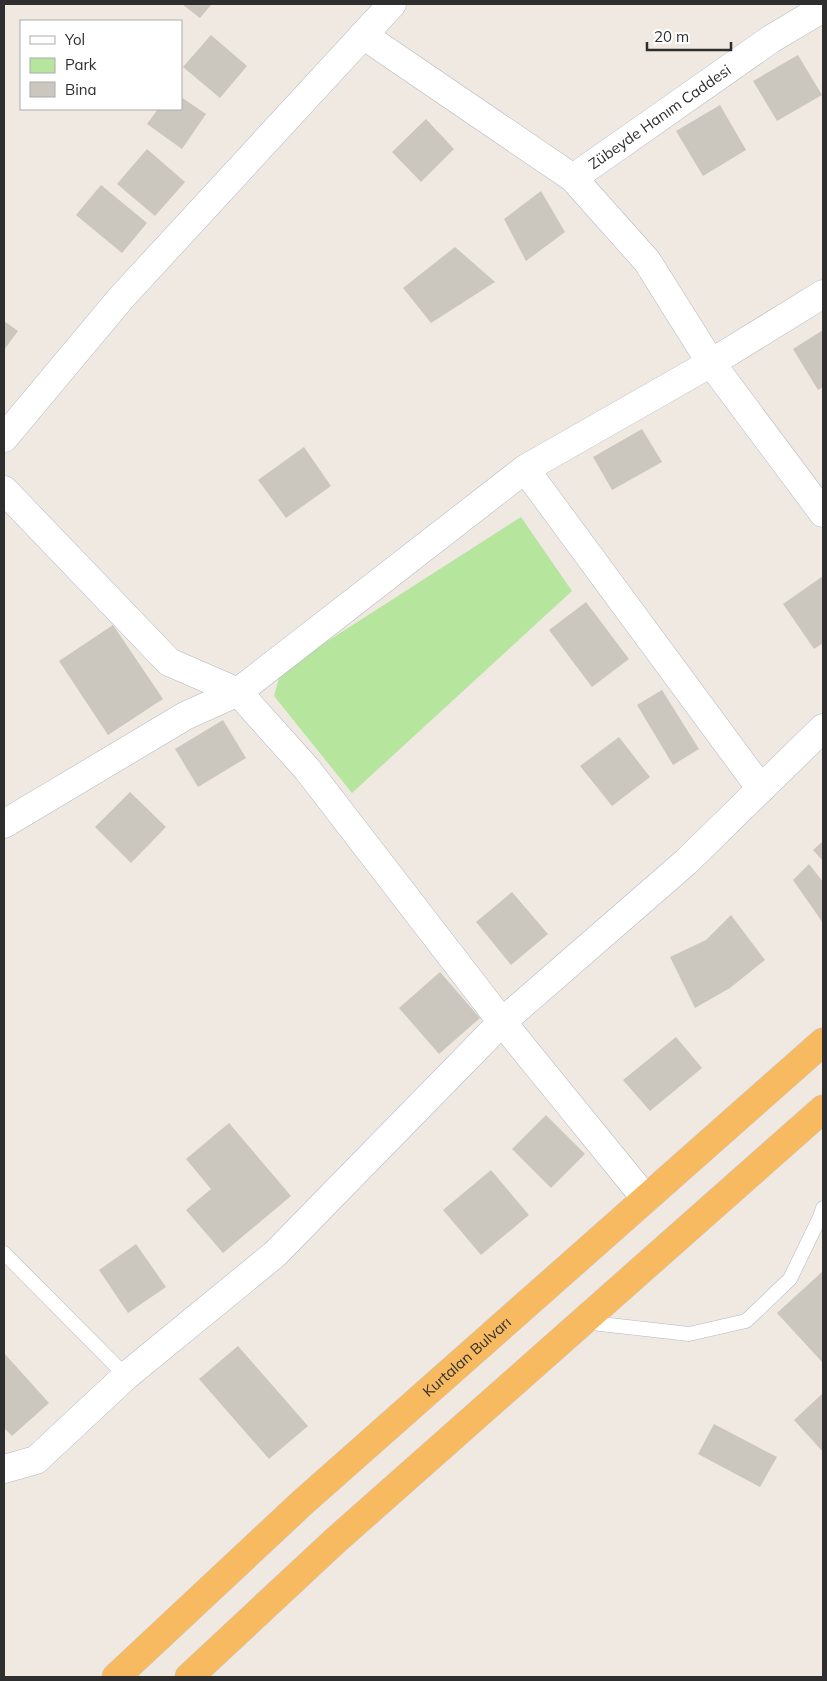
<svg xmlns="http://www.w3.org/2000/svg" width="827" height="1681" font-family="Mulish,sans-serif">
  <rect width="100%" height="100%" fill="#efe9e1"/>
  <path fill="#b6e59e" d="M 521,517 L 572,591 L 352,793 L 274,696 L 281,671 Z"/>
  <g fill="#cbc7bf">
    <path d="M 182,4 L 212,4 L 200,18 Z"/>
    <path d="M 211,35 L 247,66 L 220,98 L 183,67 Z"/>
    <path d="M 798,55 L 822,95 L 777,121 L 753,81 Z"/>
    <path d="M 181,97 L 206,114 L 182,149 L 147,124 L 158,109 L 181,109 Z"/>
    <path d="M 720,105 L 746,150 L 703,176 L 676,131 Z"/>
    <path d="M 426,119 L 454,149 L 421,182 L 392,152 Z"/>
    <path d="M 147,149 L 185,182 L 155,216 L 117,184 Z"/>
    <path d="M 101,185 L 147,223 L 122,253 L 76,215 Z"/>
    <path d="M 541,191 L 565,232 L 526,261 L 504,219 Z"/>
    <path d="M 455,247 L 495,282 L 431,323 L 403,288 Z"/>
    <path d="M 4,321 L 18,331 L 4,350 Z"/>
    <path d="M 823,330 L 823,387 L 818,390 L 793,349 Z"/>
    <path d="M 642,429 L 662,462 L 612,490 L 593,457 Z"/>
    <path d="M 304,447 L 331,486 L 286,518 L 258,480 Z"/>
    <path d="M 823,576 L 823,643 L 814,649 L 783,604 Z"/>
    <path d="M 586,602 L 629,659 L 592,687 L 549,630 Z"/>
    <path d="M 113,625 L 163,699 L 108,735 L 59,661 Z"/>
    <path d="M 662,690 L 699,749 L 673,765 L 637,705 Z"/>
    <path d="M 223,720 L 246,758 L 198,787 L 175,749 Z"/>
    <path d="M 619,737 L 650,777 L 612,806 L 580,766 Z"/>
    <path d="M 130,792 L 166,827 L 131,863 L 95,827 Z"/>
    <path d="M 823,841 L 823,861 L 813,850 Z"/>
    <path d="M 809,864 L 823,882 L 823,923 L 793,880 Z"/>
    <path d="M 512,892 L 548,934 L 511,965 L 476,922 Z"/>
    <path d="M 731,915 L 765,960 L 730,988 L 695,1008 L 670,957 L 706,940 Z"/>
    <path d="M 440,972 L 480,1018 L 439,1054 L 399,1008 Z"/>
    <path d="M 676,1037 L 702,1068 L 650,1111 L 623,1080 Z"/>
    <path d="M 546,1115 L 585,1154 L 551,1188 L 512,1149 Z"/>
    <path d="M 229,1123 L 291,1196 L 223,1253 L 186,1210 L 211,1189 L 186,1159 Z"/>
    <path d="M 491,1170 L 529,1215 L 481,1255 L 443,1210 Z"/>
    <path d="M 136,1244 L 166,1287 L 128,1313 L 99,1270 Z"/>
    <path d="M 823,1271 L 823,1363 L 777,1313 Z"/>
    <path d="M 238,1346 L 308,1426 L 269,1459 L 199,1379 Z"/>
    <path d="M 4,1353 L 49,1403 L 12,1436 L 4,1428 Z"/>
    <path d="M 823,1393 L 823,1452 L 794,1420 Z"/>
    <path d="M 714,1424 L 777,1457 L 760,1487 L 698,1454 Z"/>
  </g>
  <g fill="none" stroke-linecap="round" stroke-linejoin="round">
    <g stroke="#b4b7c1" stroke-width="15">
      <g id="service">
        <path d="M 4,1253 L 126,1376"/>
        <path d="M 583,1322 L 689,1334 L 746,1321 L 790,1279 L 820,1217 L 823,1208"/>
      </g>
    </g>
    <g stroke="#b4b7c1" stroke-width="29">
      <g id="minor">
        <path d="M 363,35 L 573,178 L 647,261 L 711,363 L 823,513"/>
        <path d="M 4,438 L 121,298 L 392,4"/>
        <path d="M 525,469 L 761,789"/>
        <path d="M 4,490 L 169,662 L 238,692 L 307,769 L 502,1022 L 646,1199"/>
        <path d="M 4,824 L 185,716 L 238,692 L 525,469 L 711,363 L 823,294"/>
        <path d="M 4,1469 L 36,1460 L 126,1376 L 275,1254 L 502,1022 L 686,862 L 823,728"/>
      </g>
    </g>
    <g stroke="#b4b7c1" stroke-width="29">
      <g id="tertiary">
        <path id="s1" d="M 573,178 L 771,39 L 823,8"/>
      </g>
    </g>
    <g stroke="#c9c9c9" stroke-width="29">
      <g id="trunk">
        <path id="s2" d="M 116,1677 L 302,1503 L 823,1042"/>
        <path d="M 189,1677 L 336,1540 L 823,1109"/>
      </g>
    </g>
    <use href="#service" stroke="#fff" stroke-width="14"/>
    <use href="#minor" stroke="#fff" stroke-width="28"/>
    <use href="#tertiary" stroke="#fff" stroke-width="28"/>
    <use href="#trunk" stroke="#f8ba60" stroke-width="28"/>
  </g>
  <g text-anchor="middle" stroke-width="4" stroke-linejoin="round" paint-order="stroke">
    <g font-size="15" fill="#2e2e2e" stroke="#fff">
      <text dy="5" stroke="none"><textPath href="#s1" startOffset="106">Zübeyde Hanım Caddesi</textPath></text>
      <text dy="5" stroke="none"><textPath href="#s2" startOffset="475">Kurtalan Bulvarı</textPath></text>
    </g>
  </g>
  <rect width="827" height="1681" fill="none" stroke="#2e2e2e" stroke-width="10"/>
  <rect x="20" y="20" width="162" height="90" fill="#ffffff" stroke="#ababab"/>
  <rect x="30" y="36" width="25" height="8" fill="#ffffff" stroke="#ababab"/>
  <text x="65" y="45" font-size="15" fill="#2e2e2e">Yol</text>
  <rect x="30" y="58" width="25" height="15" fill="#b6e59e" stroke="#ababab"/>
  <text x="65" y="70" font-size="15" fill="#2e2e2e">Park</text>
  <rect x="30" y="82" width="25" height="15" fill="#cbc7bf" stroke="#ababab"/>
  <text x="65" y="95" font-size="15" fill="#2e2e2e">Bina</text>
  <path d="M647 42v8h84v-8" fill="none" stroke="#2e2e2e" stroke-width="2.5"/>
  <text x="654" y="42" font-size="15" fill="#2e2e2e" stroke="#ffffff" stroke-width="4" paint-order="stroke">20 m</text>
</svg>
